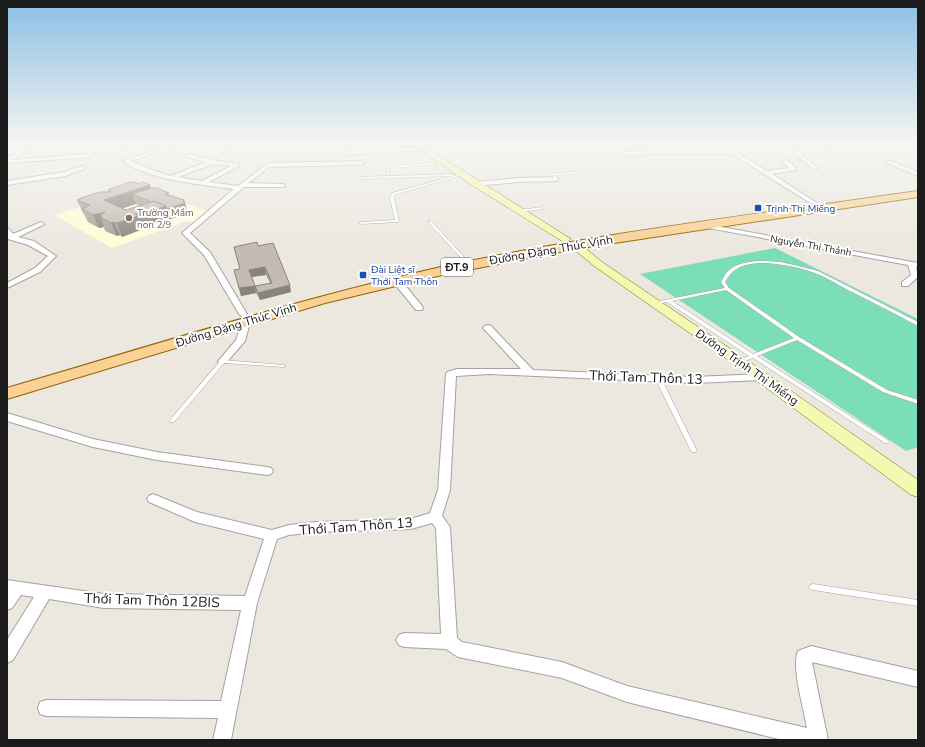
<svg xmlns="http://www.w3.org/2000/svg" width="925" height="747" font-family="'Nunito Sans',sans-serif">
  <rect width="100%" height="100%" fill="#ece8e0"/>
  <path fill="#feffd6" d="M 144,188 L 206,211 L 194,222 L 187,221 L 112,248 L 54,215 Z"/>
  <path fill="#7cddb9" d="M 775,248 L 918,319 L 918,447 L 906,451 L 640,274 Z"/>
  <g fill="none" stroke-linecap="round" stroke-linejoin="round">
    <g stroke="#a2a2a2" stroke-width="1">
      <g id="lane">
        <path d="M 387,156 L 388,157 L 389,166 L 444,162 L 445,163 L 444,164 L 389,168 L 389,173 L 388,174 L 387,173 L 386,157 Z"/>
        <path d="M 575,172 L 576,172 L 576,174 L 555,175 L 557,179 L 556,180 L 555,180 L 552,174 L 553,173 Z"/>
        <path d="M 453,174 L 454,175 L 454,176 L 361,179 L 360,178 L 361,177 Z"/>
        <path d="M 461,174 L 463,175 L 394,195 L 394,198 L 399,221 L 398,222 L 361,224 L 359,223 L 361,222 L 395,220 L 390,198 L 392,193 Z"/>
        <path d="M 542,207 L 543,207 L 543,209 L 520,212 L 518,211 L 520,210 Z"/>
        <path d="M 429,221 L 431,221 L 464,257 L 464,259 L 462,259 L 429,223 Z"/>
        <path d="M 765,261 L 780,262 L 794,265 L 818,271 L 918,322 L 918,325 L 916,325 C 894,313 871,301 848,290 C 837,284 826,277 815,273 C 797,266 758,258 740,267 C 733,270 729,275 725,282 L 729,288 L 799,337 L 887,390 L 918,400 L 918,404 L 883,392 L 797,340 L 757,356 L 889,441 L 890,442 L 889,443 L 885,443 L 753,358 L 742,362 L 738,362 L 738,360 L 749,356 L 667,302 L 655,304 L 653,303 L 655,302 L 725,288 L 721,282 C 723,279 725,274 728,271 C 738,262 753,261 765,261 ZM 726,290 L 794,338 L 753,354 L 672,301 Z"/>
        <path d="M 221,360 L 284,365 L 286,366 L 284,367 L 224,363 L 174,422 L 170,422 L 169,421 L 170,420 Z"/>
        <path d="M 658,376 L 661,378 L 697,451 L 696,452 L 692,452 L 691,451 L 655,378 Z"/>
        <path d="M 813,584 L 918,600 L 918,606 L 813,590 L 810,589 L 809,587 L 810,585 Z"/>
      </g>
    </g>
    <g stroke="#a2a2a2" stroke-width="2">
      <g id="street">
        <path d="M 7,143 L 15,143 L 7,145 Z"/>
        <path d="M 24,143 L 54,143 L 56,144 L 53,146 L 26,147 L 17,158 L 10,160 L 87,154 L 94,143 L 99,143 L 95,150 L 123,147 L 126,149 L 123,151 L 93,153 L 89,157 L 7,163 L 7,156 L 13,156 Z"/>
        <path d="M 179,143 L 185,143 L 176,151 L 172,151 L 172,149 Z"/>
        <path d="M 226,143 L 232,143 L 219,156 L 215,156 L 215,154 Z"/>
        <path d="M 550,143 L 555,143 L 558,145 L 591,145 L 594,147 L 591,149 L 556,149 Z"/>
        <path d="M 716,143 L 722,143 L 767,171 L 789,168 L 782,161 L 787,160 L 796,168 L 796,170 L 772,174 L 817,203 L 812,204 L 732,154 L 653,154 L 626,156 L 623,154 L 626,152 L 653,150 L 727,150 Z"/>
        <path d="M 794,143 L 800,143 L 813,150 L 822,149 L 812,143 L 818,143 L 831,150 C 821,155 810,151 800,154 L 817,167 L 818,168 L 815,170 L 794,154 L 794,152 L 804,149 Z"/>
        <path d="M 425,147 L 425,149 L 423,150 L 344,155 L 341,153 L 344,151 Z"/>
        <path d="M 153,151 L 158,152 L 131,161 L 155,171 L 171,176 L 206,162 L 186,157 L 186,155 L 188,154 L 212,160 L 237,163 L 239,164 L 239,166 L 209,182 L 238,186 L 268,163 L 361,161 L 364,163 L 361,165 L 269,167 L 248,183 L 283,184 L 285,185 L 285,187 L 244,187 L 190,233 L 210,252 L 247,314 L 243,317 L 239,314 L 204,255 L 182,233 L 234,189 C 203,185 147,180 123,161 ZM 213,164 L 231,166 L 202,181 L 178,177 Z"/>
        <path d="M 887,161 L 891,161 L 918,172 L 918,176 L 887,163 Z"/>
        <path d="M 82,166 L 84,167 L 84,169 L 65,176 L 7,185 L 7,181 L 64,172 Z"/>
        <path d="M 518,178 L 556,177 L 559,179 L 556,181 L 518,182 L 476,186 L 473,184 L 476,182 Z"/>
        <path d="M 41,222 L 44,224 L 43,225 L 18,237 L 34,241 L 56,256 L 40,272 L 7,288 L 7,283 L 35,268 L 48,256 L 28,245 L 8,239 L 7,228 L 9,229 L 13,234 Z"/>
        <path d="M 705,224 L 918,263 L 918,267 L 916,267 L 918,277 L 908,286 L 902,286 L 902,282 L 911,275 L 908,265 L 703,227 L 702,226 Z"/>
        <path d="M 394,279 L 400,279 L 422,306 L 423,308 L 422,310 L 416,310 L 394,283 Z"/>
        <path d="M 246,319 L 250,322 L 245,341 L 226,363 L 220,363 L 218,361 L 220,359 L 236,340 L 242,322 Z"/>
        <path d="M 488,325 L 491,326 L 533,370 L 694,377 L 762,374 L 767,377 L 762,380 L 694,383 L 489,374 L 456,376 L 450,490 L 442,516 L 450,527 L 457,638 L 462,642 L 562,662 L 627,686 L 807,728 C 804,709 791,667 798,651 L 811,646 L 918,671 L 918,687 L 812,662 L 828,740 L 783,740 L 627,702 L 562,678 L 458,657 L 446,649 L 404,647 L 399,645 L 396,640 L 399,635 L 404,633 L 441,634 L 436,528 L 432,523 L 411,529 L 316,532 L 289,535 L 277,539 L 257,603 L 231,740 L 213,740 L 218,718 L 46,716 L 40,714 L 38,708 L 40,702 L 46,700 L 221,701 L 241,610 L 104,608 L 49,599 L 13,660 L 7,663 L 7,640 L 34,597 L 21,595 L 12,608 L 7,610 L 7,580 L 104,594 L 245,596 L 264,539 L 195,522 L 149,502 L 147,499 L 149,496 L 153,494 L 197,512 L 272,530 L 289,525 L 316,522 L 411,519 L 430,513 L 438,490 L 446,374 L 447,372 L 457,369 L 521,369 L 485,330 L 483,328 L 485,326 Z"/>
        <path d="M 7,413 L 93,439 L 157,452 L 267,467 L 271,468 L 273,471 L 271,474 L 267,475 L 157,460 L 93,447 L 7,421 Z"/>
      </g>
    </g>
    <g stroke="#626f05" stroke-width="1">
      <g id="secondary">
        <path d="M 410,143 L 419,143 L 571,239 L 566,242 L 562,241 L 473,186 Z"/>
        <path d="M 575,242 L 579,243 L 602,262 L 744,358 L 918,480 L 918,497 L 911,495 L 734,364 L 594,266 L 571,247 L 570,245 L 571,243 Z"/>
      </g>
    </g>
    <g stroke="#916300" stroke-width="2">
      <path id="primary" d="M 918,191 L 918,197 L 575,249 L 442,275 L 325,303 L 7,399 L 7,388 C 151,346 294,300 441,267 C 598,233 759,214 918,191 Z"/>
    </g>
    <use href="#lane" fill="#fff" fill-rule="evenodd"/>
    <use href="#street" fill="#fff" fill-rule="evenodd"/>
    <use href="#secondary" fill="#f4f9b1" fill-rule="evenodd"/>
    <use href="#primary" fill="#fbd196" fill-rule="evenodd"/>
  </g>
  <g fill="#a9a19a" fill-rule="evenodd">
    <path d="M 151,188 L 169,196 L 184,200 L 188,213 L 162,222 L 159,221 L 142,227 L 143,229 L 122,237 L 120,235 L 117,236 L 105,231 L 104,227 L 99,228 L 88,222 L 84,214 L 83,213 L 77,200 L 81,199 L 81,198 L 109,192 L 108,190 ZM 136,204 L 140,206 L 126,210 L 122,208 Z"/>
    <path d="M 258,246 L 291,292 L 260,300 L 256,293 L 241,296 L 234,270 L 240,269 ZM 266,275 L 270,283 L 255,286 L 252,277 Z"/>
  </g>
  <g fill="#89837d">
    <path d="M 150,185 L 154,198 L 132,194 L 136,204 L 109,213 L 104,200 Z"/>
    <path d="M 184,200 L 188,213 L 162,222 L 157,209 L 183,201 Z"/>
    <path d="M 155,208 L 159,221 L 142,227 L 143,229 L 122,237 L 117,223 L 135,214 Z"/>
    <path d="M 105,212 L 102,216 L 100,215 L 104,227 L 99,228 L 93,215 Z"/>
    <path d="M 114,222 L 120,235 L 117,236 L 111,223 Z"/>
    <path d="M 265,267 L 266,275 L 251,277 L 249,270 Z"/>
    <path d="M 290,285 L 291,292 L 260,300 L 258,293 Z"/>
    <path d="M 255,286 L 256,293 L 241,296 L 239,288 Z"/>
  </g>
  <g fill="#c4bbb3" stroke="#89837d" fill-rule="evenodd">
    <path d="M 130,182 L 135,182 L 139,184 L 143,182 L 150,185 L 104,200 L 126,210 L 154,201 L 166,206 L 157,209 L 155,208 L 135,214 L 138,216 L 117,223 L 114,222 L 111,223 L 100,217 L 102,216 L 100,215 L 105,212 L 93,215 L 82,209 L 90,205 L 77,200 L 82,198 L 81,198 L 100,192 L 111,192 L 108,190 Z"/>
    <path d="M 151,188 L 157,188 L 169,193 L 165,194 L 184,200 L 183,201 L 185,203 L 167,209 L 166,206 L 154,201 L 151,202 L 132,194 Z"/>
    <path d="M 257,242 L 258,246 L 273,243 L 290,285 L 258,293 L 255,286 L 239,288 L 234,270 L 240,269 L 234,247 ZM 265,267 L 272,283 L 255,286 L 249,270 Z"/>
  </g>
  <linearGradient id="sky" x2="0" y2="1"><stop stop-color="#8bbee3"/><stop offset="0.58" stop-color="#f6f5f1"/><stop offset="1" stop-color="#f6f5f1" stop-opacity="0"/></linearGradient>
  <rect width="925" height="247" fill="url(#sky)"/>
  <g fill="#1a4fb4" stroke="#fff" stroke-width="1.5">
    <rect x="754" y="204" width="8" height="8" rx="2"/>
    <rect x="359" y="271" width="8" height="8" rx="2"/>
  </g>
  <circle fill="#8d6e63" stroke="#fff" stroke-width="1.5" cx="129" cy="218" r="4"/>
  <g text-anchor="middle" stroke-width="4" stroke-linejoin="round" paint-order="stroke">
    <g font-size="10" fill="#164399" stroke="#fff" text-anchor="start">
      <text x="766" y="212">Trịnh Thị Miếng</text>
      <text x="371" y="273">Đài Liệt sĩ<tspan x="371" dy="12">Thới Tam Thôn</tspan></text>
    </g>
    <g font-size="10" fill="#785e54" stroke="#fff" text-anchor="start">
      <text x="137" y="216">Trường Mầm<tspan x="137" dy="12">non 2/9</tspan></text>
    </g>
    <g font-size="10" fill="#1b1b1b" stroke="#fff">
      <text transform="translate(811 245) rotate(10)" y="4">Nguyễn Thị Thảnh</text>
    </g>
    <rect fill="#fff" stroke="#5f5f5f" stroke-width="1" x="441" y="258" width="32" height="18" rx="3"/>
    <g font-size="11" font-weight="bold" fill="#1b1b1b">
      <text x="457" y="271">ĐT.9</text>
    </g>
    <g font-size="12" fill="#1b1b1b" stroke="#fff">
      <text transform="translate(551 250) rotate(-10)" y="4">Đường Đặng Thúc Vịnh</text>
      <text transform="translate(236 325) rotate(-17)" y="4">Đường Đặng Thúc Vịnh</text>
      <text transform="translate(747 367) rotate(35)" y="4">Đường Trịnh Thị Miếng</text>
    </g>
    <g font-size="14" fill="#1b1b1b" stroke="#fff">
      <text transform="translate(646 377) rotate(2)" y="5">Thới Tam Thôn 13</text>
      <text transform="translate(356 526) rotate(-4)" y="5">Thới Tam Thôn 13</text>
      <text transform="translate(152 600) rotate(2)" y="5">Thới Tam Thôn 12BIS</text>
    </g>
  </g>
  <rect width="925" height="747" fill="none" stroke="#1b1b1b" stroke-width="16"/>
</svg>
